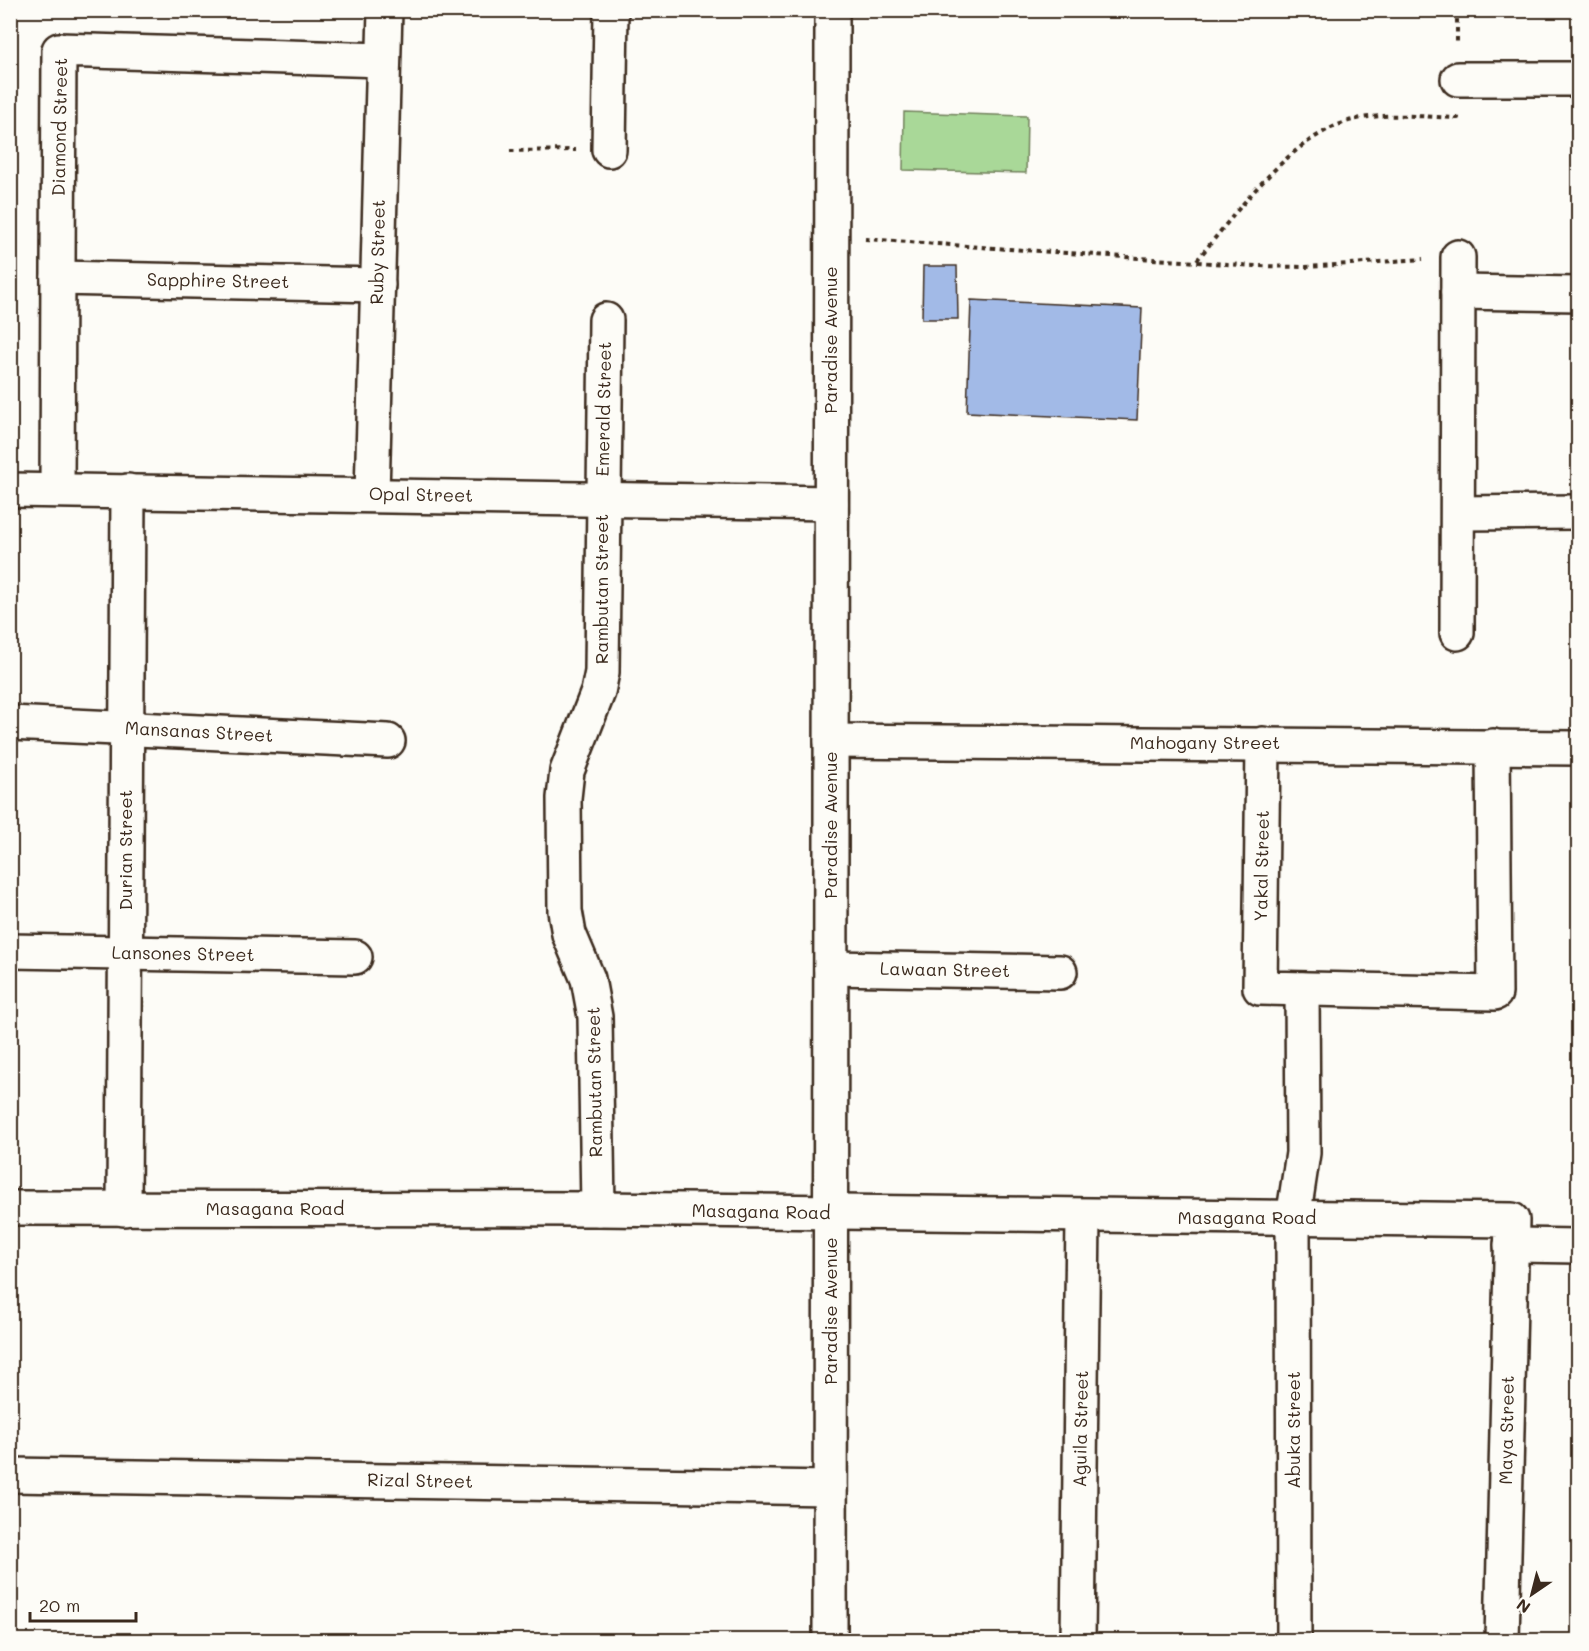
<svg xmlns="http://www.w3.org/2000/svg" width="1589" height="1651" font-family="Mali,sans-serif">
  <rect width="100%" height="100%" fill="#fdfcf7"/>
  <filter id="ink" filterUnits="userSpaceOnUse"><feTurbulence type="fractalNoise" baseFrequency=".0167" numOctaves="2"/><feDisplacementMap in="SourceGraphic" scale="12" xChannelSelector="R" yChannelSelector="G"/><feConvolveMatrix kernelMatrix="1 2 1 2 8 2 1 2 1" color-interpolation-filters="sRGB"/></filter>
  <g filter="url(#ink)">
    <path fill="#a9d898" stroke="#72815b" stroke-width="1.5" d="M 904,112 L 1027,116 L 1026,173 L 903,170 Z"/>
    <g fill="#a2bae7" stroke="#3b2a1e" stroke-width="1.5">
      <path d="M 923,266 L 957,266 L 958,319 L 922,319 Z"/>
      <path d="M 971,300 L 1142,308 L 1137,420 L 967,412 Z"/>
    </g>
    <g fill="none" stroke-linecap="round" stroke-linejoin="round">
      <g stroke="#3b2a1e" stroke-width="38">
        <g id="minor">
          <path d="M 1458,79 L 1578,79"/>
          <path d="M 609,150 L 611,10"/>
          <path d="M 58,278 L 378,285"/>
          <path d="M 1458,292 L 1578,294"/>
          <path d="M 10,490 L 831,503"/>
          <path d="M 57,490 L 59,50 L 383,60"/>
          <path d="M 372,494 L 385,10"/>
          <path d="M 1458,513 L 1578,512"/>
          <path d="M 1457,633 L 1458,257"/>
          <path d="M 10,723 L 388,741"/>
          <path d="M 831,741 L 1578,748"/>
          <path d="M 1263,744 L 1260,988 L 1495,993 L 1493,746"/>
          <path d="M 10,951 L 355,957"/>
          <path d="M 831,968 L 1060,972"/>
          <path d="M 10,1208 L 598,1209 L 1512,1220 L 1502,1640"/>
          <path d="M 124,1209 L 128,491"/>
          <path d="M 598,1209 L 595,1017 L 588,979 L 569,934 L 565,911 L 564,798 L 567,771 L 598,692 L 602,672 L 606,320"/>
          <path d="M 1511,1245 L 1578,1246"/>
          <path d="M 10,1475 L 830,1488"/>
          <path d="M 830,1640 L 832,10"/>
          <path d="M 1078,1640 L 1083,1217"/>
          <path d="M 1294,1640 L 1293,1219 L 1303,1153 L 1302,989"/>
        </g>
      </g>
      <g stroke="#3b2a1e" stroke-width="4" stroke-dasharray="4.5 4.5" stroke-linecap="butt">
        <path d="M 1457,10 L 1457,46"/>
        <path d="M 510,151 L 576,150"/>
        <path d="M 865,239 L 1255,266 L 1306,267 L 1423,259"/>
        <path d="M 1197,260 C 1240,209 1298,123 1370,117 C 1399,114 1429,117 1458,118 L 1458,113"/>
      </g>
      <use href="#minor" stroke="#fdfcf7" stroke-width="33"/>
    </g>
  </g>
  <g text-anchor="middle" stroke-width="4.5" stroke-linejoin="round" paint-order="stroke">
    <g font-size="18" fill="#3b2a1e" stroke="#fdfcf7">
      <text transform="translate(60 127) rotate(-89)" y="6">Diamond Street</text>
      <text transform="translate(378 252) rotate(-89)" y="6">Ruby Street</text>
      <text transform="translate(218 281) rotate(1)" y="6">Sapphire Street</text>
      <text transform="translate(831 340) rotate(-90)" y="6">Paradise Avenue</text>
      <text transform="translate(604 409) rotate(-89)" y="6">Emerald Street</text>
      <text transform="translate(421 495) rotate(1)" y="6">Opal Street</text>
      <text transform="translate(602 589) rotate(-90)" y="6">Rambutan Street</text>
      <text transform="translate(199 732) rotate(3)" y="6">Mansanas Street</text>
      <text x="1205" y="749">Mahogany Street</text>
      <text transform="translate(831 825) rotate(-90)" y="6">Paradise Avenue</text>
      <text transform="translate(126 850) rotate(-90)" y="6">Durian Street</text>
      <text transform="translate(1262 866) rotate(-89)" y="6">Yakal Street</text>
      <text transform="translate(183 954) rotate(1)" y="6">Lansones Street</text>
      <text transform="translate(945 970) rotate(1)" y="6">Lawaan Street</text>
      <text transform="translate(595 1082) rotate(-91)" y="6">Rambutan Street</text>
      <text x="275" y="1215">Masagana Road</text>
      <text transform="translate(761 1212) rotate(1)" y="6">Masagana Road</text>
      <text x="1247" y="1224">Masagana Road</text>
      <text transform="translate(831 1311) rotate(-90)" y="6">Paradise Avenue</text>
      <text transform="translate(1081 1429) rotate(-89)" y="6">Aguila Street</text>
      <text transform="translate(1294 1430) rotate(-90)" y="6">Abuka Street</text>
      <text transform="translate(1507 1430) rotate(-89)" y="6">Maya Street</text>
      <text transform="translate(420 1481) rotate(1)" y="6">Rizal Street</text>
    </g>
  </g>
  <rect width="1589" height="1651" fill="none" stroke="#fdfcf7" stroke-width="36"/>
  <rect x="18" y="18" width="1553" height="1615" fill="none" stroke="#3b2a1e" stroke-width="2" filter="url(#ink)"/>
  <g transform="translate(1532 1594) rotate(215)" stroke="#fdfcf7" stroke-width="4.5" paint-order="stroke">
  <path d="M0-4.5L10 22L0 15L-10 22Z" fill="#3b2a1e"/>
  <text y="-9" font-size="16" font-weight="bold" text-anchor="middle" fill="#3b2a1e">N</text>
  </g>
  <path d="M30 1612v9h106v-9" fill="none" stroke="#3b2a1e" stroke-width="3"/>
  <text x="39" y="1612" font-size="18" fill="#3b2a1e" stroke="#fdfcf7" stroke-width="4.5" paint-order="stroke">20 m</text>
</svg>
